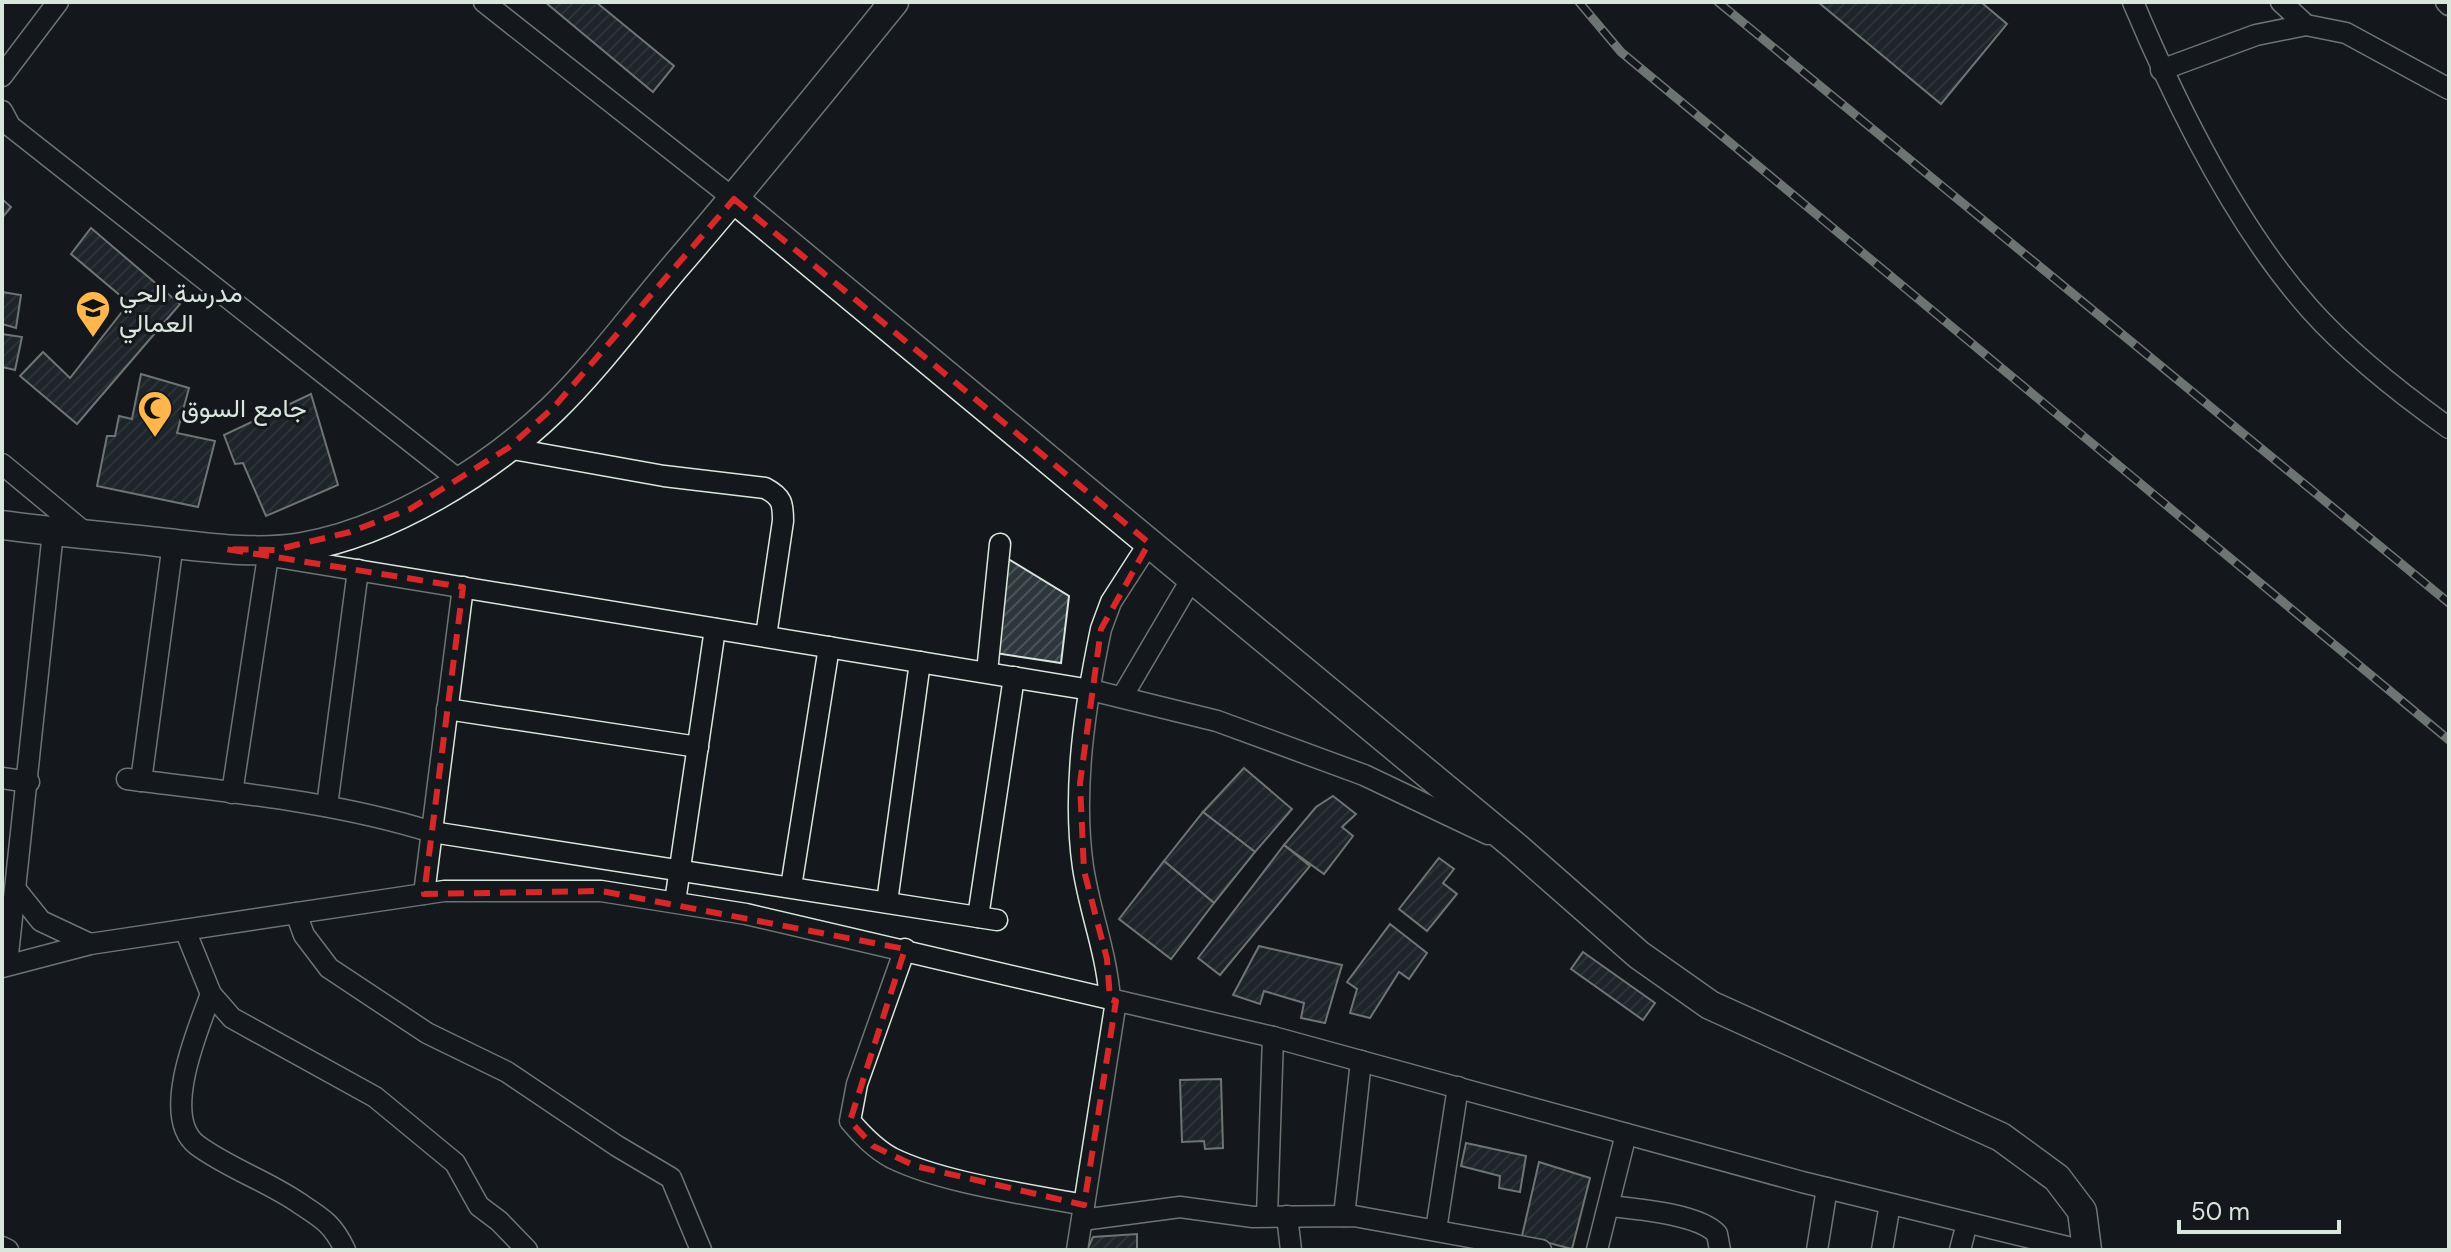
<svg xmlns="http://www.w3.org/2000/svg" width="2451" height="1252" font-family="'DM Sans',Vazirmatn,sans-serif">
  <defs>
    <pattern id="building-hatch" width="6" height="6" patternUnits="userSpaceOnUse" patternTransform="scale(2)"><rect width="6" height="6" fill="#2c363c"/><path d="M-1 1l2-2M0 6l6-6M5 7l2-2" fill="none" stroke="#4a5358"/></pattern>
  </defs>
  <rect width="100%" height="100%" fill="#14181c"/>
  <g fill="url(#building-hatch)" stroke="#d8e6dc" stroke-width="2">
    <path d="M 545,2 L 596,2 L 674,66 L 653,92 Z"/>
    <path d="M 1818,2 L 1981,2 L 2007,24 L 1941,104 Z"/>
    <path d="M 2,199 L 11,207 L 2,218 Z"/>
    <path d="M 91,228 L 180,304 L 77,424 L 20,376 L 43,352 L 70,378 L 129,303 L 71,254 Z"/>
    <path d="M 2,292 L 21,295 L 16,328 L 2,324 Z"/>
    <path d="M 2,334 L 22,337 L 15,370 L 2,367 Z"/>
    <path d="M 141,374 L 189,388 L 177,433 L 215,441 L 198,507 L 97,486 L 107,436 L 115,436 L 119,416 L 132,419 Z"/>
    <path d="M 311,394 L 338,485 L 266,516 L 243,463 L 235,464 L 224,435 Z"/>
    <path d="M 1005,557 L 1069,596 L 1061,663 L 995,653 Z"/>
    <path d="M 1244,768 L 1292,809 L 1255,852 L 1203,812 Z"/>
    <path d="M 1333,796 L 1356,814 L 1342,827 L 1353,836 L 1324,874 L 1284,845 L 1316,807 Z"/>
    <path d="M 1203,812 L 1255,852 L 1214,903 L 1164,861 Z"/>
    <path d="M 1284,845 L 1310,866 L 1220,975 L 1198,958 Z"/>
    <path d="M 1439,858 L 1454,869 L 1443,883 L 1457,894 L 1427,931 L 1399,909 Z"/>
    <path d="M 1164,861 L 1214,903 L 1171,959 L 1119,919 Z"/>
    <path d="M 1390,924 L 1427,953 L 1409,979 L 1399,972 L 1370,1018 L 1350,1013 L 1357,989 L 1347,982 Z"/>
    <path d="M 1259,946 L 1342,965 L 1325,1023 L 1301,1018 L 1304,1003 L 1264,991 L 1260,1004 L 1233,995 Z"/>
    <path d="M 1583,952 L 1655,1003 L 1643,1020 L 1571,969 Z"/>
    <path d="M 1221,1079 L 1223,1148 L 1205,1149 L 1204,1141 L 1182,1142 L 1180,1080 Z"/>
    <path d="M 1466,1143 L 1526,1156 L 1520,1192 L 1499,1188 L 1500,1176 L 1461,1166 Z"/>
    <path d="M 1539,1162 L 1590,1178 L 1572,1249 L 1522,1236 Z"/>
    <path d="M 1137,1234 L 1137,1250 L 1087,1250 L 1093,1237 Z"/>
  </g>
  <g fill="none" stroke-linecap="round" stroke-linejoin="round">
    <g stroke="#d8e6dc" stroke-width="23">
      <g id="street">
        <path d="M 484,2 L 734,199"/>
        <path d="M 2133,2 C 2176,104 2236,226 2310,309 C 2350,354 2400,393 2449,428"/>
        <path d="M 2281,2 L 2306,25 L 2346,33 L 2449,89"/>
        <path d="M 2446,2 L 2449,5"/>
        <path d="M 2161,70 L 2256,35 L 2306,25"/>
        <path d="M 2,76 L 58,2"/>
        <path d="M 2,111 L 10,126 L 459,480"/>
        <path d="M 508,448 L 664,476 L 765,488 C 782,497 783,503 783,521 L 766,636"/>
        <path d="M 2,464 L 89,536"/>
        <path d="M 277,557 L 1091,690 L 1217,721 L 1364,775 L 1488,834"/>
        <path d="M 987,672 L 1000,544"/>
        <path d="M 1122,697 L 1192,578"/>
        <path d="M 447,709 L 698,747"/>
        <path d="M 2,778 L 29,782"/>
        <path d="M 127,779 C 229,792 333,801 432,832 L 997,920"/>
        <path d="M 141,781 L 173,543"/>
        <path d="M 232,793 L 268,556"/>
        <path d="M 327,806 L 358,570"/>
        <path d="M 791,887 L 829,647"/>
        <path d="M 17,891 L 41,921 L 90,944"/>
        <path d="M 424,894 L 463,587"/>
        <path d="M 675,902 L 715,629"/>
        <path d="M 887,902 L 920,662"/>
        <path d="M 296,913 L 304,935 L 329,968 L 427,1033 L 507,1072 L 617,1146 L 671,1178 L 701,1250"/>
        <path d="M 978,917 L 1014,677"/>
        <path d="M 185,930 L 211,994 L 232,1018 L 375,1097 L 455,1163 L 479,1206 L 499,1221 L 527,1250"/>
        <path d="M 905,949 L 857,1084 L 850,1121 C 862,1135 875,1149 892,1158 C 943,1183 1027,1194 1084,1205"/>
        <path d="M 7,964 L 53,532"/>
        <path d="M 2,967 L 90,944 L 444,891 L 601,891 L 746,914 L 1273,1037 L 1802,1182 L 2080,1250"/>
        <path d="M 211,994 C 198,1029 160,1117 197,1145 C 228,1168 267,1181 299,1203 C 322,1218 333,1224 345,1250"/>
        <path d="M 1110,999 C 1106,950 1090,913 1083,867 C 1072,790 1085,705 1101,629 L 1111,602 L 1149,543"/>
        <path d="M 1610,1206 C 1636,1209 1699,1214 1717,1234 L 1720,1250"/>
        <path d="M 1267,1216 L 1273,1037"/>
        <path d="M 1287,1216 L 1291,1250"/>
        <path d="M 1344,1216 L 1361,1061"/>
        <path d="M 1082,1220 L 1180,1207 L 1253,1217 L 1354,1216 L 1541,1250"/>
        <path d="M 1436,1230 L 1458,1087"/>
        <path d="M 2,1247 L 8,1250"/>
        <path d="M 1077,1250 L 1116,1001"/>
        <path d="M 1597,1250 L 1626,1134"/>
        <path d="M 1817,1250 L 1827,1188"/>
        <path d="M 1882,1250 L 1890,1204"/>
        <path d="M 1960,1250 L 1967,1223"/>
      </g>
    </g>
    <g stroke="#d8e6dc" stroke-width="31">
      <g id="secondary">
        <path d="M 734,199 L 1516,847 L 1639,955 L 1710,1005 L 2001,1137 L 2057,1178 L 2082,1211 L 2087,1250"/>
        <path d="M 2,525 C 54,532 106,536 158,542 C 205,547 255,555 302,547 C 390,532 490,470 553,409 C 597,366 635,314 675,267 C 750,180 822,91 894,2"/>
      </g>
    </g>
    <use href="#street" stroke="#14181c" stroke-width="20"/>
    <use href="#secondary" stroke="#14181c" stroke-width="28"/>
    <g stroke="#d8e6dc" stroke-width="9">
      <g id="rail">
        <path d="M 1579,2 L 1621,52 L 2449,740"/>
        <path d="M 1718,2 L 2449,603"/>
      </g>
    </g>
    <use href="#rail" stroke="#14181c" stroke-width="6" stroke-dasharray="18" stroke-linecap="butt"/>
  </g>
  <path d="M0 0H2451V1252H0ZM 734,199 L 1149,543 L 1101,629 L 1080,783 L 1084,871 L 1107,959 L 1110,999 L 1116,1001 L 1084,1205 L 915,1166 L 873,1146 L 850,1121 L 905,949 L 601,891 L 424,894 L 463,587 L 225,549 L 275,550 L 350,532 L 410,509 L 508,448 L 554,407 Z" fill="#14181c" fill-opacity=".55" fill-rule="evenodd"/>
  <path fill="none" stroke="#d62828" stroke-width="6" stroke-dasharray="16 10" stroke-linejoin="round" d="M 734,199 L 1149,543 L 1101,629 L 1080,783 L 1084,871 L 1107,959 L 1110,999 L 1116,1001 L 1084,1205 L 915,1166 L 873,1146 L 850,1121 L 905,949 L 601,891 L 424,894 L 463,587 L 225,549 L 275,550 L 350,532 L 410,509 L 508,448 L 554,407 Z"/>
  <defs>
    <g id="school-pin" transform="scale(1.8)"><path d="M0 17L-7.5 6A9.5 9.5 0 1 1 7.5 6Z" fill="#ffb74d" stroke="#14181c"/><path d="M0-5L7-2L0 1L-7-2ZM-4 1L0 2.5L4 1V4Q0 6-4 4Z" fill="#111"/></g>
    <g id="mosque-pin" transform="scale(1.8)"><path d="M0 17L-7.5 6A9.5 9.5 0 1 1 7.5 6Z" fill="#ffb74d" stroke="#14181c"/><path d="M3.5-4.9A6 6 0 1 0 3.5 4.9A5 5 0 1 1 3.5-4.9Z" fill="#111"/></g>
  </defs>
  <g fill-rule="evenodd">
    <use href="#school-pin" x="93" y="308"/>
    <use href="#mosque-pin" x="155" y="408"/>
  </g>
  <g text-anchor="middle" stroke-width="6" stroke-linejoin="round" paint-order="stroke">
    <g font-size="26" fill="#d8e6dc" stroke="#14181c" text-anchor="start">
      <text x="119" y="302">مدرسة الحي<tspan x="119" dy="30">العمالي</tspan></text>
      <text x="181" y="417">جامع السوق</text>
    </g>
  </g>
  <rect width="2451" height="1252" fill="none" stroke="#d8e6dc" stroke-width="8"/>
  <path d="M2179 1220v12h160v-12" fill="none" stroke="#d8e6dc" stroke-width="4"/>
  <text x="2191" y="1220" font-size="24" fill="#d8e6dc" stroke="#14181c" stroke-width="6" paint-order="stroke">50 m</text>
</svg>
